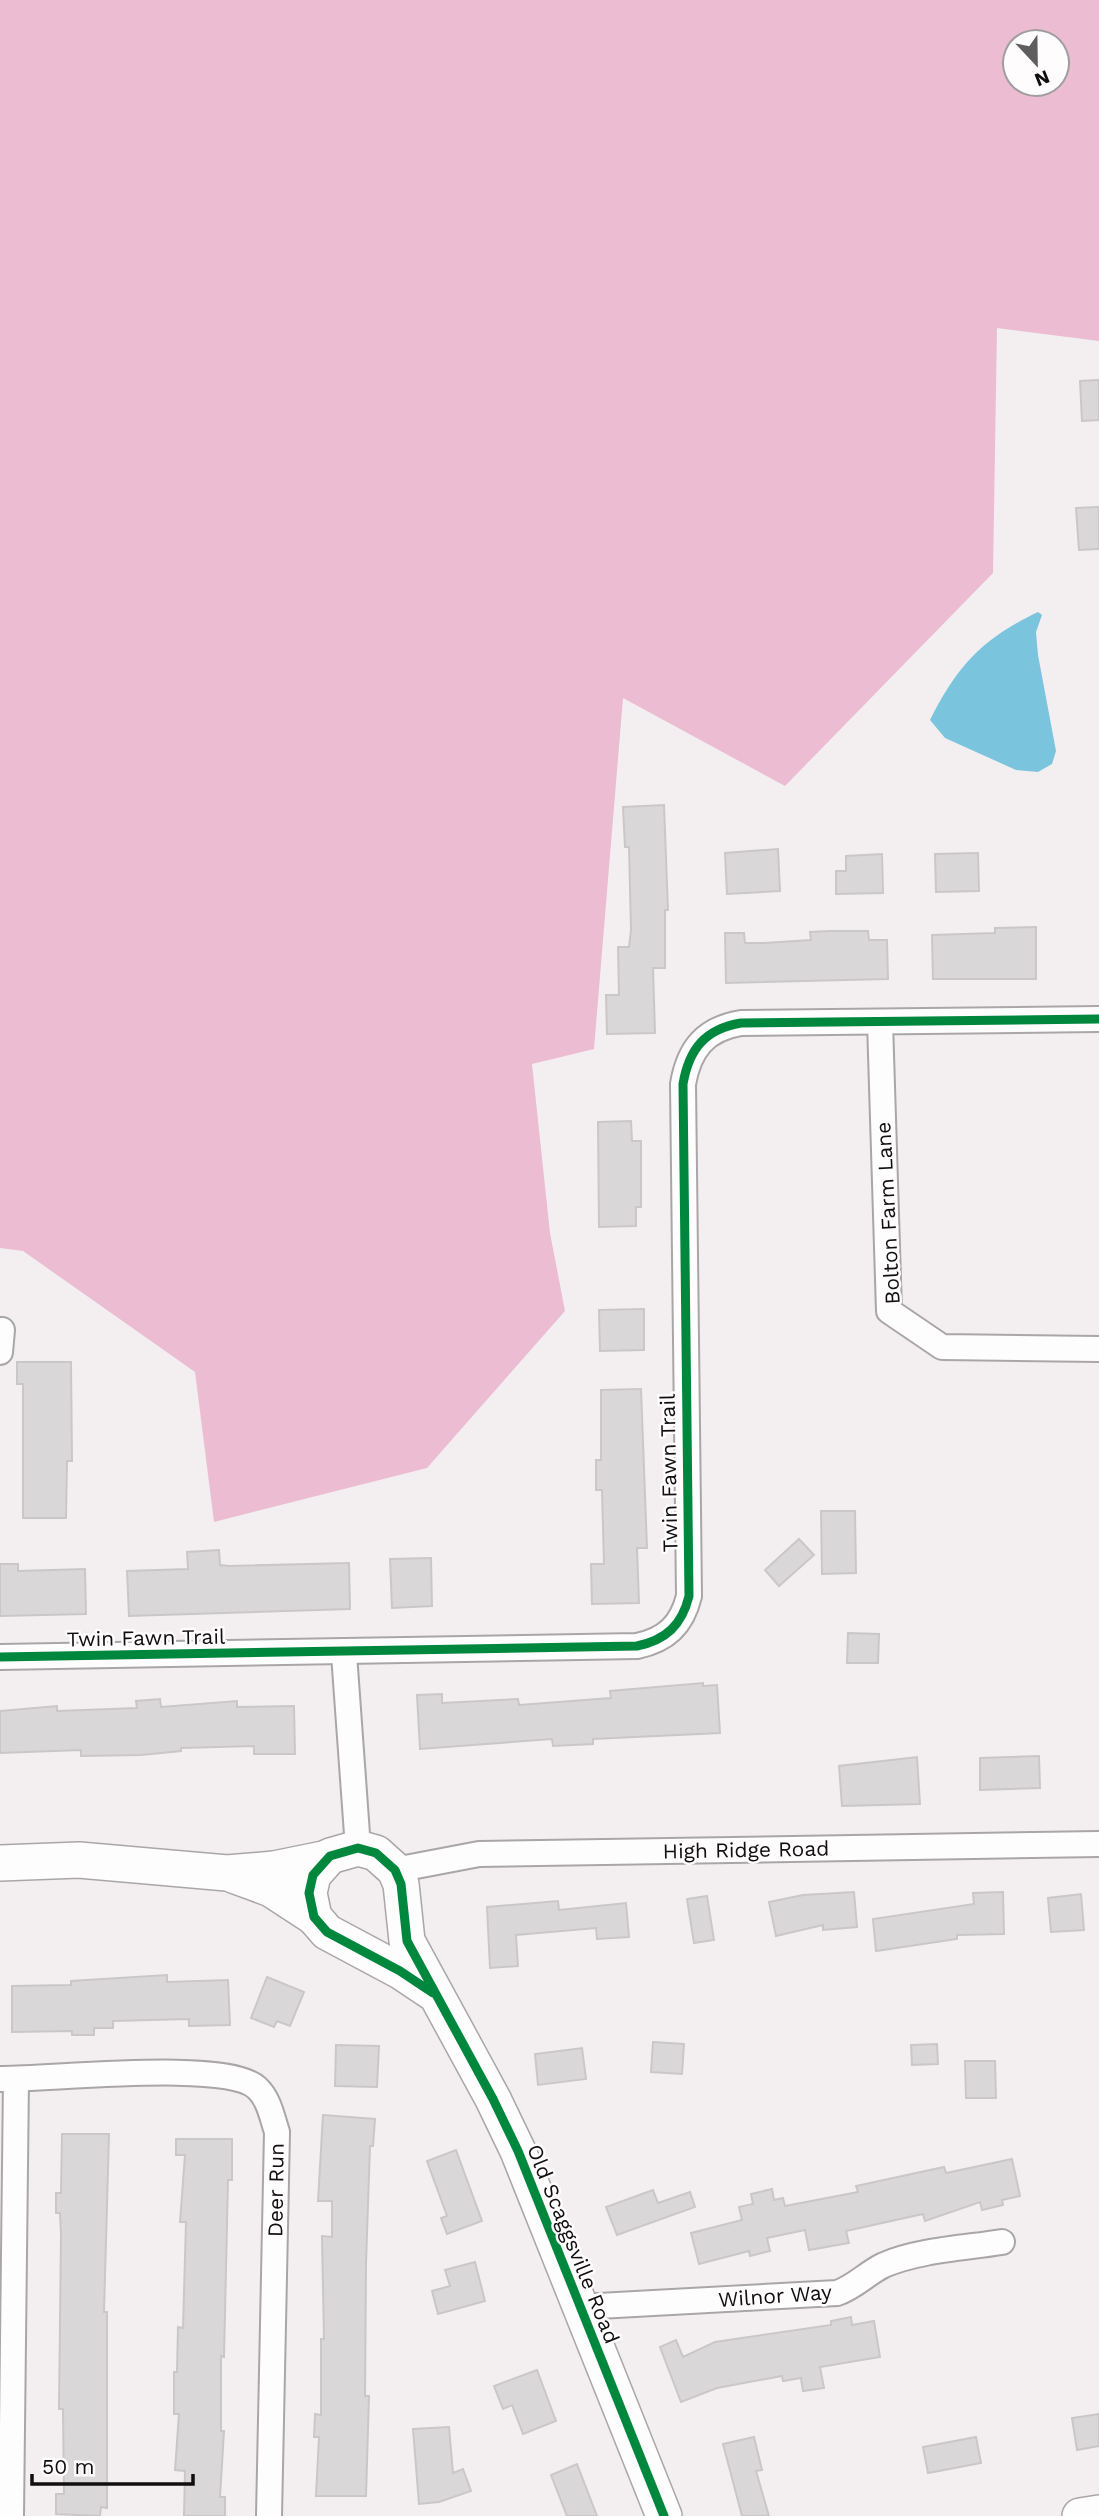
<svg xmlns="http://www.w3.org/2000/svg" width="1099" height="2516" font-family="'Work Sans',sans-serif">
  <rect width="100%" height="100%" fill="#f3eff1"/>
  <path fill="#ebbcd2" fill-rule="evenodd" d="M 0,0 L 1099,0 L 1099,341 L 997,328 L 993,573 L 785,786 L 623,698 L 594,1049 L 532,1064 L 550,1233 L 565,1311 L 427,1468 L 214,1522 L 195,1372 L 23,1251 L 0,1248 ZM 1015,42 L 1057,42 L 1057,84 L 1015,84 Z"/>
  <path fill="#7bc4de" d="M 1038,612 L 1042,615 L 1036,632 L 1038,655 L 1056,751 L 1052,764 L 1038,772 L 1016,770 L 945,738 L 930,720 C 957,666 983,638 1038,612 Z"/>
  <g fill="#dad7d9" stroke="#cac7c8" stroke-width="2">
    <path d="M 1099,380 L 1099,420 L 1082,421 L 1080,381 Z"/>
    <path d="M 1099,507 L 1099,549 L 1079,550 L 1076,508 Z"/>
    <path d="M 664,805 L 668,910 L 665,910 L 665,968 L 653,968 L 655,1033 L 607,1034 L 606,995 L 619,995 L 618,947 L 629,947 L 631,930 L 629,847 L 625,847 L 623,807 Z"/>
    <path d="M 778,849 L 780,891 L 727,894 L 725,853 Z"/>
    <path d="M 978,853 L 979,891 L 936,892 L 935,854 Z"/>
    <path d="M 882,854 L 883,893 L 836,894 L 836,871 L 846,871 L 846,856 Z"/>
    <path d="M 1036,927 L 1036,979 L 933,979 L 932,935 L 995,933 L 995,928 Z"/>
    <path d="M 830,931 L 868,931 L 869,940 L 887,940 L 888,979 L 726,983 L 725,933 L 744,933 L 745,943 L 764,943 L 811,940 L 810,932 Z"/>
    <path d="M 631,1121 L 632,1141 L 641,1141 L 641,1207 L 636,1207 L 636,1226 L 599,1227 L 598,1122 Z"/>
    <path d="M 644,1309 L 644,1350 L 600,1351 L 599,1310 Z"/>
    <path d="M 17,1362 L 71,1362 L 72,1461 L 67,1461 L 66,1518 L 23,1518 L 23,1384 L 17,1384 Z"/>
    <path d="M 641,1389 L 647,1548 L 637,1548 L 639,1603 L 592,1604 L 591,1564 L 604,1564 L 602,1490 L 596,1490 L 596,1460 L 601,1460 L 601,1390 Z"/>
    <path d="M 821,1511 L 855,1511 L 856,1573 L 822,1574 Z"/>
    <path d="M 799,1539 L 814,1555 L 779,1586 L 765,1570 Z"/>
    <path d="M 219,1550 L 220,1565 L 229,1566 L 349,1563 L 350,1609 L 129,1616 L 127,1571 L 188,1569 L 187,1552 Z"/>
    <path d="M 431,1558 L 432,1606 L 392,1608 L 390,1559 Z"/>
    <path d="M 0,1564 L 18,1564 L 18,1571 L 85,1569 L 86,1614 L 0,1616 Z"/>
    <path d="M 848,1633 L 879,1634 L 878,1663 L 847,1663 Z"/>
    <path d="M 703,1683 L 703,1686 L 717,1685 L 720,1733 L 593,1739 L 593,1744 L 553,1746 L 552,1739 L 420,1749 L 417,1695 L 442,1694 L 442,1703 L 518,1699 L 519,1705 L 611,1698 L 610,1691 Z"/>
    <path d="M 160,1699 L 161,1707 L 237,1701 L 237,1707 L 294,1706 L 295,1754 L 254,1754 L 254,1746 L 181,1748 L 181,1751 L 141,1755 L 81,1756 L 81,1750 L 0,1753 L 0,1711 L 57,1706 L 57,1711 L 137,1708 L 136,1701 Z"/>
    <path d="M 1039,1756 L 1040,1788 L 980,1790 L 980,1758 Z"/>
    <path d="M 917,1757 L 920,1804 L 842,1806 L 839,1766 Z"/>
    <path d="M 854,1892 L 857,1927 L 823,1930 L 823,1925 L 776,1936 L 769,1902 L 803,1895 Z"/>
    <path d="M 1003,1892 L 1004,1934 L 957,1935 L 957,1939 L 876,1951 L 873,1919 L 974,1904 L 973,1893 Z"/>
    <path d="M 1081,1894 L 1084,1930 L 1051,1932 L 1048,1898 Z"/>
    <path d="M 707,1896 L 714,1940 L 694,1943 L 687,1899 Z"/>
    <path d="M 558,1901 L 559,1910 L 626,1903 L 629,1937 L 597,1939 L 596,1928 L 516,1935 L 518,1966 L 490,1968 L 487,1907 Z"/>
    <path d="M 167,1975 L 167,1982 L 228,1980 L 230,2025 L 189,2026 L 189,2019 L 113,2021 L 113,2028 L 94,2028 L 94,2035 L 72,2035 L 72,2031 L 12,2032 L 12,1986 L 71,1985 L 71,1981 Z"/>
    <path d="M 267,1977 L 304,1992 L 290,2026 L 277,2021 L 274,2027 L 251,2018 Z"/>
    <path d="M 653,2042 L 684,2044 L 682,2074 L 651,2072 Z"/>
    <path d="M 937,2044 L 938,2064 L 912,2065 L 911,2045 Z"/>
    <path d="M 336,2045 L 379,2046 L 377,2087 L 335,2086 Z"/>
    <path d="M 582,2048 L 586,2079 L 538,2085 L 535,2054 Z"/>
    <path d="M 965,2061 L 995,2061 L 996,2098 L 966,2098 Z"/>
    <path d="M 323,2115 L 375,2119 L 373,2146 L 370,2146 L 366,2263 L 365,2396 L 369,2396 L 366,2496 L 316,2496 L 319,2437 L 314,2437 L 315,2414 L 321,2415 L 321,2339 L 324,2339 L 322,2236 L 332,2237 L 332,2201 L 318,2201 Z"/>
    <path d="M 62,2134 L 109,2134 L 104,2312 L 107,2312 L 107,2508 L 101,2507 L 100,2516 L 56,2514 L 56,2494 L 64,2494 L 63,2409 L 59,2409 L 61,2235 L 60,2213 L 56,2213 L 56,2193 L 61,2193 Z"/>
    <path d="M 176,2139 L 232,2139 L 232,2180 L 228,2180 L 224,2357 L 221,2356 L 221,2431 L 224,2431 L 220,2497 L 225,2497 L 225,2516 L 184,2516 L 185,2471 L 175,2470 L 179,2414 L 174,2414 L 174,2372 L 177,2372 L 178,2327 L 183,2328 L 186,2222 L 180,2222 L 185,2155 L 176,2155 Z"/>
    <path d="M 456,2150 L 482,2221 L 447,2234 L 441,2218 L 447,2216 L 427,2161 Z"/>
    <path d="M 1012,2159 L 1020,2196 L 1002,2200 L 1003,2205 L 982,2210 L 980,2202 L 925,2221 L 923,2214 L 846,2231 L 849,2243 L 809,2250 L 805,2230 L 767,2238 L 770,2251 L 750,2256 L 749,2251 L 699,2264 L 691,2233 L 742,2220 L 739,2207 L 753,2204 L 751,2194 L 772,2189 L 774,2200 L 783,2198 L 785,2206 L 858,2192 L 856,2186 L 944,2167 L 946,2173 Z"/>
    <path d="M 653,2190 L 658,2203 L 690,2192 L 695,2207 L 617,2235 L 606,2207 Z"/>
    <path d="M 475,2262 L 485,2301 L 438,2314 L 432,2291 L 450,2286 L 445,2270 Z"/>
    <path d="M 851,2317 L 852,2325 L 874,2321 L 880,2357 L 820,2367 L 824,2388 L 803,2391 L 801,2378 L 783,2381 L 782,2376 L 717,2388 L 681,2402 L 660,2347 L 676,2340 L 683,2357 L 715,2342 L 831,2325 L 831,2321 Z"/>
    <path d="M 537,2370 L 556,2421 L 523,2434 L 512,2405 L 503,2409 L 494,2386 Z"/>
    <path d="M 1099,2414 L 1099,2446 L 1077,2450 L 1072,2418 Z"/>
    <path d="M 449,2427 L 453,2473 L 463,2469 L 471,2491 L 439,2502 L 419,2504 L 413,2429 Z"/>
    <path d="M 754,2437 L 762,2470 L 756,2471 L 769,2516 L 742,2516 L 723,2444 Z"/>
    <path d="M 976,2437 L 981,2463 L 928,2473 L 923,2447 Z"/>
    <path d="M 577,2464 L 597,2516 L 567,2516 L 551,2475 Z"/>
  </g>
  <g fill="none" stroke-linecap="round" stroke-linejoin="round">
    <g stroke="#aaa6a8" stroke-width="28">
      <g id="street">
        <path d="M 880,1022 L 889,1311 L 942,1347 L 1099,1349"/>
        <path d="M 0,1352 L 2,1330"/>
        <path d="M 344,1654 L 358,1848"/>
        <path d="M 0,1657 L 637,1646 C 666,1640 682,1625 689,1596 L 683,1084 C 689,1049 705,1029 741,1023 L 1099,1019"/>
        <path d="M 395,1870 L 479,1854 L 1099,1844"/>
        <path d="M 0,2079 C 48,2080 227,2059 257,2088 C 269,2099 272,2117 277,2132 L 269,2516"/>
        <path d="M 580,2307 L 837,2293 C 855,2287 867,2273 884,2265 C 919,2250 965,2248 1002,2242"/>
        <path d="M 11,2516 L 16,2079"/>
      </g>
    </g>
    <g stroke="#aaa6a8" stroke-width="38">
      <g id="secondary">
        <path d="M 0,1863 L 79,1860 L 227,1873 L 274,1869 L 328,1858"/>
        <path d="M 233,1875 L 271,1889 L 314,1917"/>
        <path d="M 433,1993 L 400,1971 L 327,1932 L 314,1917 L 309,1893 L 313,1875 L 330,1856 L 358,1848 L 376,1853 L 395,1870 L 401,1884 L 407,1941 L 493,2099 L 518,2151 L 664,2516"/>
        <path d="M 1080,2516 L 1099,2513"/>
      </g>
    </g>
    <use href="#street" stroke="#fdfdfd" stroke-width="24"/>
    <use href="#secondary" stroke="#fdfdfd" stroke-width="35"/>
    <g stroke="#fefcfd" stroke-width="13">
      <g id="cycleway">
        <path d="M 0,1657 L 637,1646 C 666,1640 682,1625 689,1596 L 683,1084 C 689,1049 705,1029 741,1023 L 1099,1019"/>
        <path d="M 433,1993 L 400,1971 L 327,1932 L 314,1917 L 309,1893 L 313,1875 L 330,1856 L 358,1848 L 376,1853 L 395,1870 L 401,1884 L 407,1941 L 493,2099 L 518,2151 L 664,2516"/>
      </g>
    </g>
    <use href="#cycleway" stroke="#00873e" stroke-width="9"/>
  </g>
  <g text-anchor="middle" stroke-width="5" stroke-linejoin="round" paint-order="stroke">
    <g font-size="21" fill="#110e10" stroke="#fefcfd">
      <text transform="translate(888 1213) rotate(-93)" y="7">Bolton Farm Lane</text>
      <text transform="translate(669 1473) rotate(-91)" y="7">Twin Fawn Trail</text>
      <text transform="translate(146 1638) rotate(-1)" y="7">Twin Fawn Trail</text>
      <text transform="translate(746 1850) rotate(-1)" y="7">High Ridge Road</text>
      <text transform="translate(276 2190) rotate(-89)" y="7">Deer Run</text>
      <text transform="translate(573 2244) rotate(68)" y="7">Old Scaggsville Road</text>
      <text transform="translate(775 2296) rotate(-4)" y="7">Wilnor Way</text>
    </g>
  </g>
  <g transform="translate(1036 63) rotate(158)"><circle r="33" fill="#fefcfd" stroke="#9f9d9e" stroke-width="2"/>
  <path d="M0-5L12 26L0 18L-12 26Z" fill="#605d5f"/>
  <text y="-10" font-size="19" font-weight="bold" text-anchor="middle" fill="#110e10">N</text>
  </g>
  <path d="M32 2474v10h161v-10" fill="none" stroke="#110e10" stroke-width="3.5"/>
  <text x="42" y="2474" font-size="21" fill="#110e10" stroke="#fefcfd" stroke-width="5" paint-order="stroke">50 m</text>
</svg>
